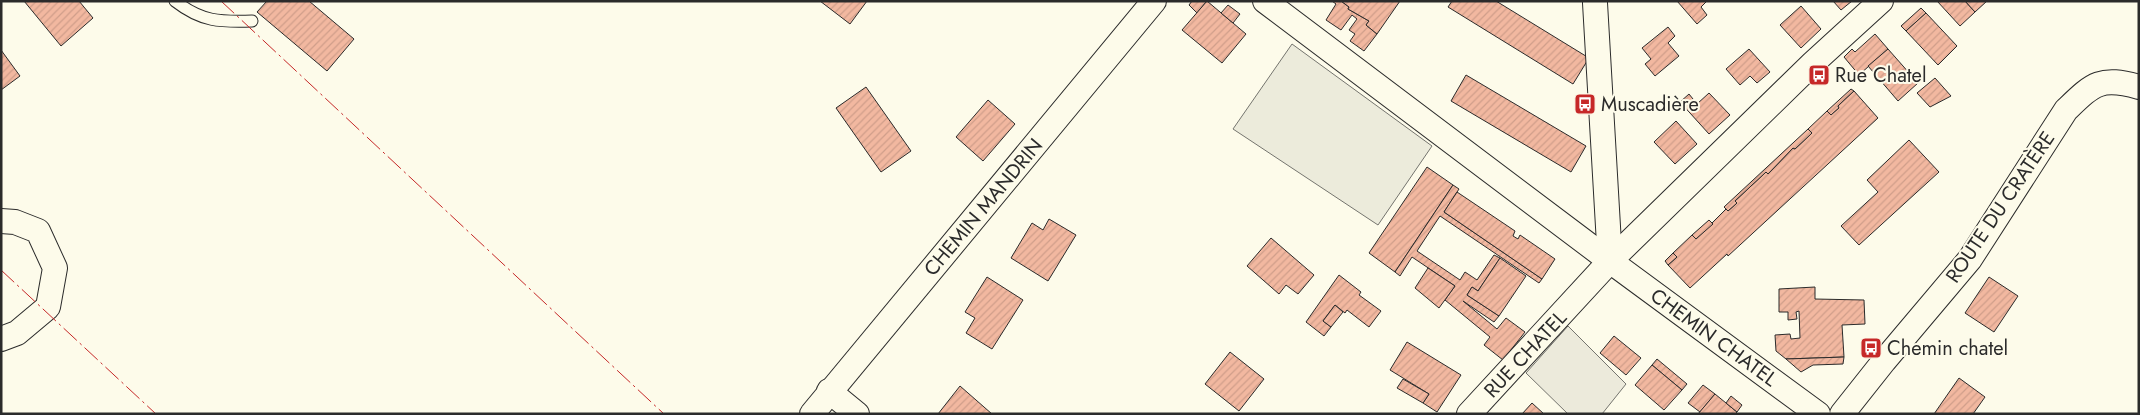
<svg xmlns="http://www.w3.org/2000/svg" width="2140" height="415" font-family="Jost,sans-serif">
  <defs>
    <pattern id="building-hatch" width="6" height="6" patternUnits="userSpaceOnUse" patternTransform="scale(1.25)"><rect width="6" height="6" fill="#f2b8a0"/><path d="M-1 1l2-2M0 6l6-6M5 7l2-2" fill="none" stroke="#d09e8a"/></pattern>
  </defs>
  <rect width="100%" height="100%" fill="#fdfbea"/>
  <path fill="#ecebdb" stroke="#74746e" d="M 1292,44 L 1432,146 L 1378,225 L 1233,129 Z"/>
  <path fill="#eceadb" stroke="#74746e" d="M 1568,326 L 1626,384 L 1602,414 L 1568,414 L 1526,373 Z"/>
  <g fill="url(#building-hatch)" stroke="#2b2b2b">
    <path d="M 24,1 L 79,1 L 93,18 L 61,46 Z"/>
    <path d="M 267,1 L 309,1 L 354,39 L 327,71 L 257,12 Z"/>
    <path d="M 820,1 L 867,1 L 850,24 Z"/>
    <path d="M 1192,1 L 1207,1 L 1197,13 L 1189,5 Z"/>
    <path d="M 1207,1 L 1246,34 L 1222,63 L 1182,30 Z"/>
    <path d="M 1332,1 L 1341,1 L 1349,7 L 1348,9 L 1369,21 L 1366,25 L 1377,34 L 1364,51 L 1350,41 L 1355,34 L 1349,30 L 1357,19 L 1352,15 L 1341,30 L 1326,20 L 1336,4 Z"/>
    <path d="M 1341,1 L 1400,1 L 1377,34 L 1366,25 L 1369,21 L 1348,9 L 1349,7 Z"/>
    <path d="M 1452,1 L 1496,1 L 1589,58 L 1573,84 L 1448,7 Z"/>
    <path d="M 1677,1 L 1707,1 L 1701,7 L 1707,15 L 1697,24 Z"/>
    <path d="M 1833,1 L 1852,1 L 1841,10 Z"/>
    <path d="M 1937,1 L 1965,1 L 1975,12 L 1960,26 Z"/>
    <path d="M 1965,1 L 1987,1 L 1975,12 Z"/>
    <path d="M 1228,5 L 1240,14 L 1233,23 L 1221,13 Z"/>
    <path d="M 1801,6 L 1821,29 L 1801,48 L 1780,25 Z"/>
    <path d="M 1921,8 L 1926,13 L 1906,31 L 1901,26 Z"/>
    <path d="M 1926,13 L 1957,46 L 1938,65 L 1906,31 Z"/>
    <path d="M 1668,27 L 1675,36 L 1668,43 L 1679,56 L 1655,76 L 1645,64 L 1651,59 L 1642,48 Z"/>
    <path d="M 1875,34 L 1888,49 L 1859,75 L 1844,57 L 1852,49 L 1855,52 Z"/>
    <path d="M 1749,49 L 1770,72 L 1757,83 L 1750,76 L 1740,85 L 1726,69 Z"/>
    <path d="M 1888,49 L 1918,83 L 1898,101 L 1868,66 Z"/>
    <path d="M 1,50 L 20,76 L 1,90 Z"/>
    <path d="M 1466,75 L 1586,146 L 1571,172 L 1451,101 Z"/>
    <path d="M 1935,78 L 1951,96 L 1930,107 L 1917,93 Z"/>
    <path d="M 866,87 L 911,151 L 881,172 L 836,108 Z"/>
    <path d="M 1851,89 L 1854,91 L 1838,106 L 1839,108 L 1831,115 L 1827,111 Z"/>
    <path d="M 1854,91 L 1878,118 L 1728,256 L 1727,254 L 1690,288 L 1668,265 L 1677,257 L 1673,253 L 1692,235 L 1696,239 L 1726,209 L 1728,211 L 1737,203 L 1735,201 L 1766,172 L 1768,174 L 1793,148 L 1795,149 L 1812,133 L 1808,129 L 1827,111 L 1831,115 L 1839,108 L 1838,106 Z"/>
    <path d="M 1709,93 L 1730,115 L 1709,134 L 1680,102 L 1689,94 L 1697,104 Z"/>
    <path d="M 988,100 L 1015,124 L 983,161 L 956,137 Z"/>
    <path d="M 1676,121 L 1697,144 L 1675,164 L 1654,142 Z"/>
    <path d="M 1808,129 L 1812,133 L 1795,149 L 1793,148 L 1768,174 L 1766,172 L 1735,201 L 1737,203 L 1728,211 L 1724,207 Z"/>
    <path d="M 1909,140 L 1939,172 L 1859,245 L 1841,226 L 1878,192 L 1867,180 Z"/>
    <path d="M 1427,167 L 1453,185 L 1395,272 L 1369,253 Z"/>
    <path d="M 1453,185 L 1459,189 L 1444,212 L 1542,279 L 1539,283 L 1440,216 L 1417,251 L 1460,280 L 1465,272 L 1477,280 L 1494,255 L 1500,258 L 1478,291 L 1472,287 L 1467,295 L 1499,316 L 1494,322 L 1463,301 L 1497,329 L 1506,318 L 1525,332 L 1503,360 L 1484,345 L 1490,337 L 1445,300 L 1455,286 L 1412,257 L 1400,276 L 1395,272 Z"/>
    <path d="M 1457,192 L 1515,231 L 1513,236 L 1518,239 L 1520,235 L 1555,259 L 1542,279 L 1444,212 Z"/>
    <path d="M 1049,219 L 1076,235 L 1048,281 L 1011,258 L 1032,223 L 1043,230 Z"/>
    <path d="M 1709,220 L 1713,224 L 1696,239 L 1692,235 Z"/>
    <path d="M 1271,238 L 1314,275 L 1298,294 L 1286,285 L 1279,294 L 1247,266 Z"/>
    <path d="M 1673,253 L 1677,257 L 1668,265 L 1665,261 Z"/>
    <path d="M 1500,258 L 1526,276 L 1499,316 L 1467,295 L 1472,287 L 1478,291 Z"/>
    <path d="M 1428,268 L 1455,286 L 1439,308 L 1415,288 Z"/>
    <path d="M 1339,275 L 1361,292 L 1359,295 L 1381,311 L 1369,327 L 1347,310 L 1345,313 L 1335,305 L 1323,321 L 1331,327 L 1324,336 L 1306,322 Z"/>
    <path d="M 987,277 L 1023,300 L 992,349 L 966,333 L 975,318 L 965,312 Z"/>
    <path d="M 1989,277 L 2018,296 L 1994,332 L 1965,313 Z"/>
    <path d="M 1815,287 L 1815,299 L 1864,300 L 1865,324 L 1842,325 L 1844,357 L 1786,359 L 1776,351 L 1775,335 L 1790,334 L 1791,339 L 1800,338 L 1799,311 L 1796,312 L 1797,319 L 1788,320 L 1788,312 L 1779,312 L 1779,289 Z"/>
    <path d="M 1335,305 L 1343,312 L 1331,327 L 1323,321 Z"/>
    <path d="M 1614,336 L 1641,358 L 1626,375 L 1600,353 Z"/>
    <path d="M 1407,342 L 1461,375 L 1437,412 L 1423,403 L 1429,394 L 1390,370 Z"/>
    <path d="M 1230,352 L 1264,379 L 1239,411 L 1205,384 Z"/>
    <path d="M 1844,357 L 1843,364 L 1813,365 L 1801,372 L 1786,359 Z"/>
    <path d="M 1657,359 L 1687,384 L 1682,390 L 1652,365 Z"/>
    <path d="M 1652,365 L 1682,390 L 1664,410 L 1635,385 Z"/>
    <path d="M 1959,378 L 1985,397 L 1973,414 L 1934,414 Z"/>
    <path d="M 1403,379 L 1429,394 L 1423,403 L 1397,388 Z"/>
    <path d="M 1703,385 L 1715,394 L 1700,412 L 1688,403 Z"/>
    <path d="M 960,386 L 992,414 L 938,414 Z"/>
    <path d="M 1715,394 L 1737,412 L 1735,414 L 1698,414 Z"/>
    <path d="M 1731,396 L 1742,405 L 1737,412 L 1726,403 Z"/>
    <path d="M 1532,403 L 1544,414 L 1522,414 Z"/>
  </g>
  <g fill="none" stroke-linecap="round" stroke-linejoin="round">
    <g stroke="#2b2b2b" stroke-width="13">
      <path id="lane" d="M 175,1 C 202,22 220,22 252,21"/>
    </g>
    <g stroke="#2b2b2b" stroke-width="26">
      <g id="street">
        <path d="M 1265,1 L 1610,261 L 1818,414"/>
        <path d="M 1595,3 L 1610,261"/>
        <path d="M 1,221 L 15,222 L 38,231 L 55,268 L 48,307 L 17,333 L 1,339"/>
        <path d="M 829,391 L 857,414"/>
        <path d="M 812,414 L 1154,1"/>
        <path d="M 1469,414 L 1610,261 L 1813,63 L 1881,1"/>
        <path d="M 1842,414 L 1884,361 L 1970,259 L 2066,110 C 2093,84 2100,76 2139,87"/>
      </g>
    </g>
    <use href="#lane" stroke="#fdfbea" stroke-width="11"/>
    <use href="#street" stroke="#fdfbea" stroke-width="24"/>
    <g stroke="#c62828" stroke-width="1" stroke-dasharray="18 4 2.5 4" stroke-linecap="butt">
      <path d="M 221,1 L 664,414"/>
      <path d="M 1,270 L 156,414"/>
    </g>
  </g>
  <defs>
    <g id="bus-square" transform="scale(1.125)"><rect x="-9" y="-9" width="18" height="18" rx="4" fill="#c62828" stroke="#fdfbea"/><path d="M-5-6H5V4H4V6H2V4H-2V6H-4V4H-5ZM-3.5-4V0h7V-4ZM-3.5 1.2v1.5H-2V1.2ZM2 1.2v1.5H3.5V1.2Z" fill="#fff"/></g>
  </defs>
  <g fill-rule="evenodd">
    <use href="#bus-square" x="1819" y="75"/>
    <use href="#bus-square" x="1585" y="104"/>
    <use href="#bus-square" x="1871" y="348"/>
  </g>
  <g text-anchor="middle" stroke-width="4" stroke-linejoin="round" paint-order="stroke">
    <g font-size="20" fill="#2b2b2b" stroke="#fdfbea" text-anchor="start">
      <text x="1835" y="82">Rue Chatel</text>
      <text x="1601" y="111">Muscadière</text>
      <text x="1887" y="355">Chemin chatel</text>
    </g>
    <g font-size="20" fill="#2b2b2b" stroke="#fdfbea">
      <text transform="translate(983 207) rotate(-50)" y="7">CHEMIN MANDRIN</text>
      <text transform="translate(2000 207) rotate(-56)" y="7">ROUTE DU CRATÈRE</text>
      <text transform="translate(1714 337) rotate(36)" y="7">CHEMIN CHATEL</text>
      <text transform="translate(1525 354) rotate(-47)" y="7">RUE CHATEL</text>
    </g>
  </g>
  <rect width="2140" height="415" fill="none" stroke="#2b2b2b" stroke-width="5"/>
</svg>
